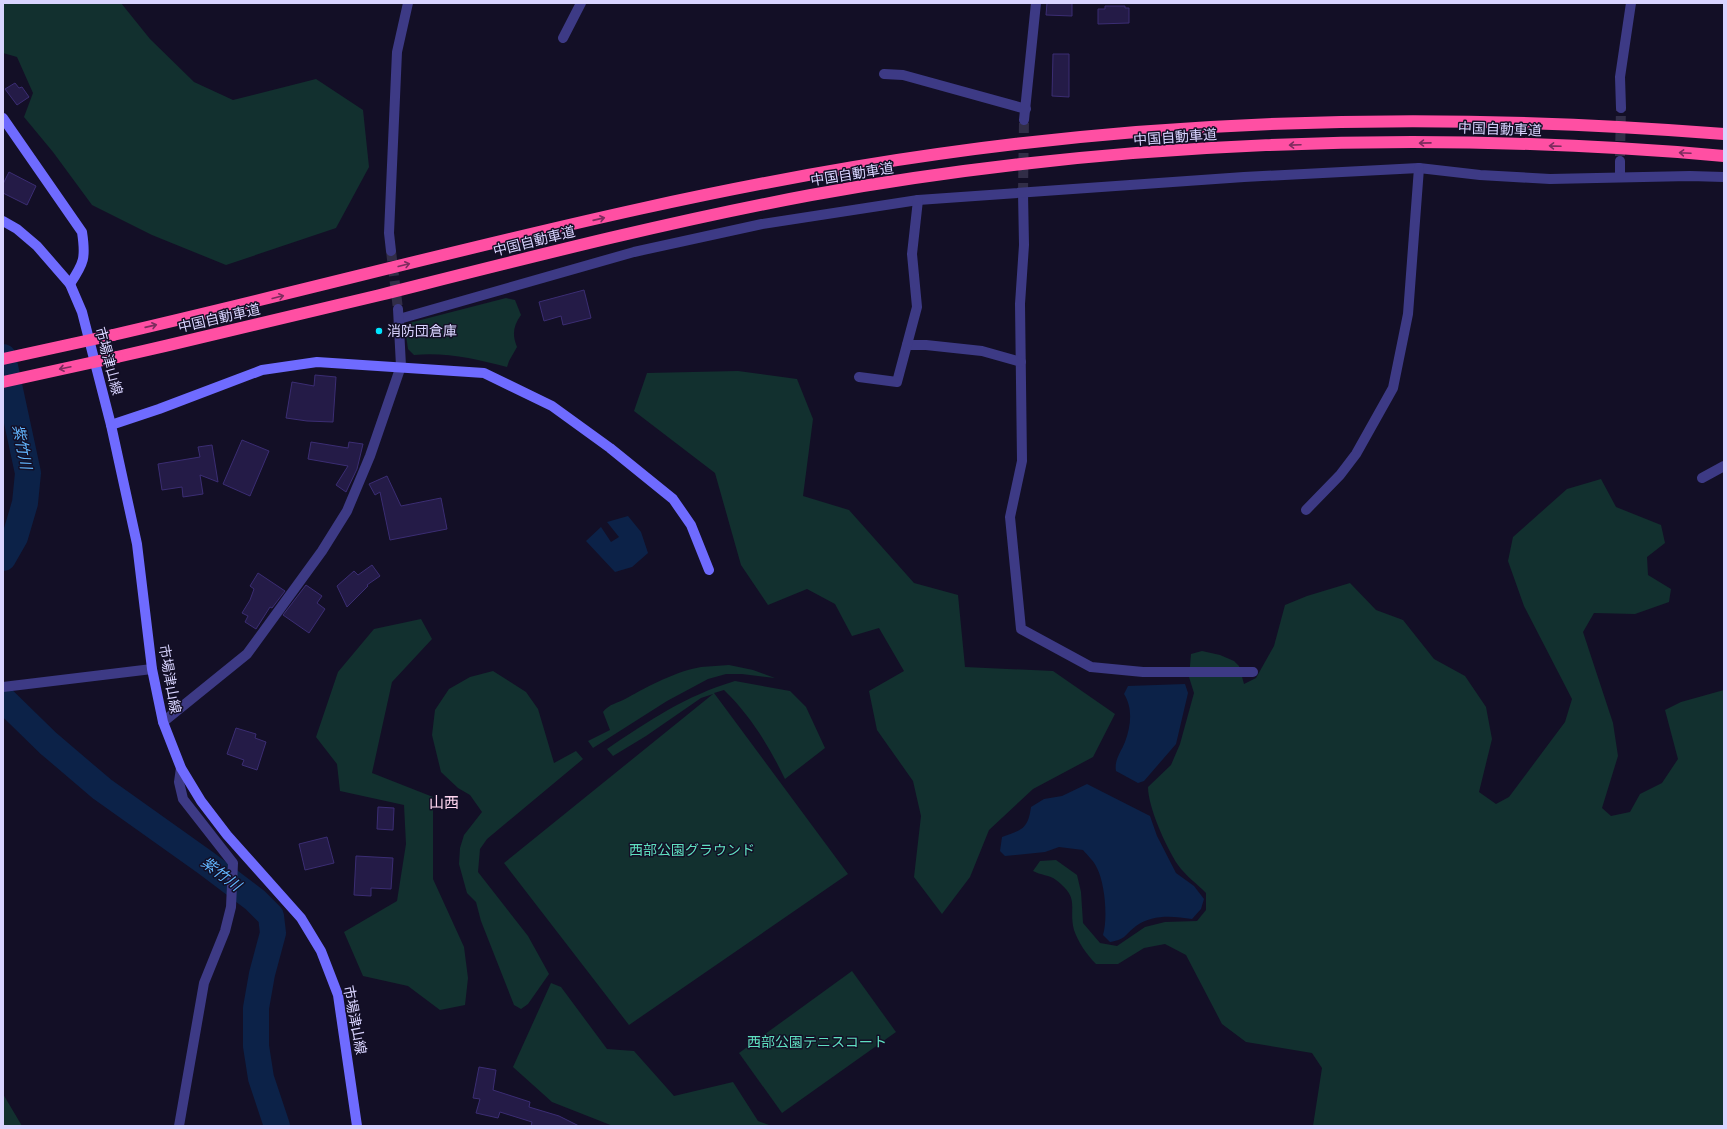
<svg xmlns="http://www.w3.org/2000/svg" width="1727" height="1129" font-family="'Work Sans','Noto Sans JP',sans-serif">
  <rect width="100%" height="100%" fill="#130f26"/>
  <g fill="#12302f">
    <path d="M 3,3 L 121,3 L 150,39 L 194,82 L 233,100 L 316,79 L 363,110 L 369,167 L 336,228 L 226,265 L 152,235 L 92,205 L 53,152 L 24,117 L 33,93 L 17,57 L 3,53 Z"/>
    <path d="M 506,298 L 515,300 L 521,315 C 513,326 512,335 517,347 L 509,361 L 507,367 C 476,359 446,352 414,355 L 408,349 L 405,329 L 409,323 Z"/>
    <path d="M 738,371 L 797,379 L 813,419 L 803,496 L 849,510 L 914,583 L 958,595 L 965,667 L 1053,671 L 1115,714 L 1093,757 L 1033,789 L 989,830 L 970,877 L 942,914 L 914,877 L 921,816 L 913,781 L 877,730 L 869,691 L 904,671 L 879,628 L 852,636 L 835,604 L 807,589 L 768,605 L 741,565 L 715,473 L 634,411 L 647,373 Z"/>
    <path d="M 1601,479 L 1616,507 L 1661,525 L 1665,543 L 1647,557 L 1648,575 L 1671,589 L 1669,602 L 1635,614 L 1594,613 L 1583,632 L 1613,723 L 1618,756 L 1602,808 L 1611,816 L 1630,812 L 1640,794 L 1662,783 L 1678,759 L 1665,710 L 1681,702 L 1724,690 L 1724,1126 L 1313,1126 L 1322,1068 L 1312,1053 L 1246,1042 L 1222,1024 L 1186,955 L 1165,944 L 1144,948 L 1118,964 L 1096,964 C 1087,955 1078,942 1074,930 C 1068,906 1081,899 1056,880 C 1050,875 1040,875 1033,871 L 1040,861 L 1056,860 L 1077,875 L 1081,892 L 1083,923 L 1100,943 L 1117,946 L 1145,927 L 1165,922 L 1197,921 L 1206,910 L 1206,893 C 1197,884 1185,875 1178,865 C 1166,847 1148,807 1148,787 L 1171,765 L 1180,744 L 1194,693 L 1189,677 L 1191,654 L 1202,651 L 1220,655 L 1234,661 L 1239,666 L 1244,684 L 1256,678 L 1274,646 L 1285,605 L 1307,596 L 1350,583 L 1376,610 L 1403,620 L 1434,659 L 1465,676 L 1486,707 L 1492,739 L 1479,792 L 1496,804 L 1509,797 L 1565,722 L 1572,699 L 1524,606 L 1508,561 L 1513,537 L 1567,489 Z"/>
    <path d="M 421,619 L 432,639 L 392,682 L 372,773 L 433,797 L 433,879 L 464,947 L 468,978 L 465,1005 L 440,1010 L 408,986 L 363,976 L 344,932 L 397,901 L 406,844 L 404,805 L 340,791 L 337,764 L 316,737 L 338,672 L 374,629 Z"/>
    <path d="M 729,665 L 753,670 L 775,678 L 742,674 L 726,674 L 708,679 L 667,701 L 593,748 L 588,741 L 610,730 L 603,712 C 609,704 618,703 627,698 C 648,686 677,671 701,667 C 710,666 720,666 729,665 Z"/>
    <path d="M 493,671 L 526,692 L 538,709 L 554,763 L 576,751 L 583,759 L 487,839 L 480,849 L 478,872 L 528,936 L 549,974 L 528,1004 L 521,1009 L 514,1005 L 481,921 L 476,902 L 467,893 L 459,864 L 460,848 L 464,835 L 482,812 L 470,795 L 458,788 L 441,772 L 432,735 L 435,710 L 449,689 L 470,677 Z"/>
    <path d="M 735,681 L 790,691 L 806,707 L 825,748 L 785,779 C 769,746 750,715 724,690 L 714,693 L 848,874 L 629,1025 L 504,863 L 713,694 L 701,698 L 646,736 L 613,756 L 607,749 C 650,720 685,696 735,681 Z"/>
    <path d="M 852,971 L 896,1032 L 782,1113 L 739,1053 Z"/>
    <path d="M 551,983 L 561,987 L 607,1049 L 634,1051 L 674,1096 L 733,1082 L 758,1121 L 772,1126 L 613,1126 L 552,1102 L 513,1067 Z"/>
    <path d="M 3,1094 L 22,1126 L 3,1126 Z"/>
  </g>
  <g fill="#0c2248">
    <path d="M 628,516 L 641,532 L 648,553 L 632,567 L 615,572 L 586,541 L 601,527 L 611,542 L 619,537 L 607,522 Z"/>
    <path d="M 1185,684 L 1188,693 L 1176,744 L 1144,781 L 1138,783 L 1116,771 C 1114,760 1121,752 1125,742 C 1131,726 1133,708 1124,694 L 1128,686 Z"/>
    <path d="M 1087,784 L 1150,816 L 1157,836 L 1176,873 L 1194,886 L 1204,899 L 1201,909 L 1192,919 C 1173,916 1153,914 1136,926 C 1124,935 1127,939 1110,942 L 1103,935 C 1108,918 1105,884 1097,868 C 1094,861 1088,856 1083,850 L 1059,847 L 1045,852 L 1005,856 L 1000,851 L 1002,837 C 1022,830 1028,829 1031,807 L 1044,799 L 1062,796 Z"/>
  </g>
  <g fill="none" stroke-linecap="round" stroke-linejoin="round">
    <g stroke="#0c2248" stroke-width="26">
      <path d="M 3,357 L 28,473 L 25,503 L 15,537 L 3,558"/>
      <path d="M 3,699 L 48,743 L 102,789 L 206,863 L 255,900 L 271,916 L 273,933 L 262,974 L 256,1008 L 256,1046 L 261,1078 L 277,1126"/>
    </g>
  </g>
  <g fill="#241b47" stroke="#3b2d73">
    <path d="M 1047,3 L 1072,3 L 1072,16 L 1046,15 Z"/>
    <path d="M 1105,6 L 1125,6 L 1125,8 L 1129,8 L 1129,23 L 1098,24 L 1098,9 L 1105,9 Z"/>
    <path d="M 1053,54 L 1069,54 L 1069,97 L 1052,96 Z"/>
    <path d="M 15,83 L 19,88 L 22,87 L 29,97 L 17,105 L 5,89 Z"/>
    <path d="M 9,172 L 36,186 L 27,205 L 3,193 L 3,184 Z"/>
    <path d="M 584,290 L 591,318 L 563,325 L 561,316 L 544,321 L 539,302 Z"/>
    <path d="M 315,375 L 336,377 L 333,422 L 307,421 L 286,418 L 292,382 L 314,386 Z"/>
    <path d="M 242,440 L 269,451 L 250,496 L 223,484 Z"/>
    <path d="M 311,442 L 348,448 L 349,442 L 363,444 L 357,469 L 346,492 L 336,485 L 348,466 L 308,459 Z"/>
    <path d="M 212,445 L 218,482 L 200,475 L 203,494 L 183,497 L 182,487 L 162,490 L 158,464 L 200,457 L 198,447 Z"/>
    <path d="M 387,476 L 401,506 L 441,498 L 447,529 L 390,540 L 380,492 L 375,495 L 369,484 Z"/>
    <path d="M 372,565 L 380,576 L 367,585 L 368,586 L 347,607 L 337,586 L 354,571 L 358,575 Z"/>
    <path d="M 258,573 L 285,591 L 272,608 L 270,607 L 256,629 L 245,622 L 248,616 L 242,613 L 250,600 L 254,589 L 250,586 Z"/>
    <path d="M 306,585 L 322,596 L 317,603 L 325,609 L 309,633 L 283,615 Z"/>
    <path d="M 236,728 L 256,734 L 255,738 L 266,742 L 257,770 L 242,765 L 244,760 L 227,754 Z"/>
    <path d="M 378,807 L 394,808 L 393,830 L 377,829 Z"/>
    <path d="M 327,837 L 334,863 L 305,870 L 299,844 Z"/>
    <path d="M 356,856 L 393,858 L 391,889 L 371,888 L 371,896 L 354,895 Z"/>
    <path d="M 479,1067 L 496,1070 L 493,1090 L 530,1102 L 529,1107 L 559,1116 L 579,1126 L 531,1126 L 532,1122 L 500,1112 L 498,1118 L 476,1113 L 480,1099 L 473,1098 Z"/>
  </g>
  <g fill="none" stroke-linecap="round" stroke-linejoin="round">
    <g stroke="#312d47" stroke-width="10" stroke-dasharray="10 5" stroke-linecap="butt">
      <path d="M 1620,156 L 1621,108"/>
      <path d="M 1023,193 L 1024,120"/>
      <path d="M 391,251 L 398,309"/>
    </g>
    <g stroke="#3d3a85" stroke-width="10">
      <path d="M 563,38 L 581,3"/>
      <path d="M 884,74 L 903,75 L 1026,109"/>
      <path d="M 1621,108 L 1620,77 L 1631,3"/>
      <path d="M 1024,120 L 1036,3"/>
      <path d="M 1620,161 L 1620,177"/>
      <path d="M 1023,193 L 1024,245 L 1020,304 L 1022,461 L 1010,517 L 1021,629 L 1091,667 L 1143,672 L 1253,672"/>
      <path d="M 391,251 L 389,233 L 397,52 L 408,3"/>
      <path d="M 399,319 L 634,252 L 762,224 L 918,200 L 1244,177 L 1419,168 L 1480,175 L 1550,179 L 1690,176 L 1724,177"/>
      <path d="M 907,345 L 926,345 L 982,351 L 1021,362"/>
      <path d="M 859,377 L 897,382 L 917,307 L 912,254 L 918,200"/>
      <path d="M 1702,478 L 1724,466"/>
      <path d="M 1306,510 L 1340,475 L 1356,454 L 1393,388 L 1408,314 L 1419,168"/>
      <path d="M 3,687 L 152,669"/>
      <path d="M 163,722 L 247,654 L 322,551 L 347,511 L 370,456 L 401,366 L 398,309"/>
      <path d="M 179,1126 L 204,983 L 225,931 L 231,907 L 233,863 L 183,799 L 179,782 L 181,768"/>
    </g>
    <g stroke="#6f6bff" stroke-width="10">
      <path d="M 3,118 L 82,232 C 86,258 84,263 70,284"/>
      <path d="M 3,221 L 17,229 L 37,246 L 70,284 L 82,312 L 111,425 L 137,544 L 152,669 L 163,722 L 181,768 L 201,801 L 227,835 L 301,918 L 321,951 L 338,995 L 357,1126"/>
      <path d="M 111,425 L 159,409 L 262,370 L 317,362 L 484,373 L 552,406 L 610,448 L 673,499 L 691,525 L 709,570"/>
    </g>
    <g stroke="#ff4fa3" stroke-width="12">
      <path d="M 113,335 C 387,272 659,193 938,154 C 1198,117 1463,113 1724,134"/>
      <path d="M 117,357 C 205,337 293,316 380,295 C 523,259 666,222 811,195 C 1108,141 1423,129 1724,156"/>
    </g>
    <g stroke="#ff4fa3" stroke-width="12">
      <path d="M 3,359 L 113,335"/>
      <path d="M 3,382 L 117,357"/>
    </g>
  </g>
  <defs><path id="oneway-shaft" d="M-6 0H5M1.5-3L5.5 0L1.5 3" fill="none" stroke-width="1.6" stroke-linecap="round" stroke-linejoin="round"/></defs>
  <g stroke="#7d2c5e">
    <use href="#oneway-shaft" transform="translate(1425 143) rotate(179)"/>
    <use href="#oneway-shaft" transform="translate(1295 145) rotate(178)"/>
    <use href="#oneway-shaft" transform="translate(1555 146) rotate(-178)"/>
    <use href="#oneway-shaft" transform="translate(1685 153) rotate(-177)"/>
    <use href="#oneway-shaft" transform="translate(599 219) rotate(-13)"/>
    <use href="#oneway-shaft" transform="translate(404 265) rotate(-14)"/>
    <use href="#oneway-shaft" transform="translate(278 297) rotate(-14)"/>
    <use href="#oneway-shaft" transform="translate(151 326) rotate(-13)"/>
    <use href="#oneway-shaft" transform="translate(65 368) rotate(168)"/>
  </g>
  <circle fill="#00e5ff" stroke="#130f26" stroke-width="1.5" cx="379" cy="331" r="4"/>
  <g text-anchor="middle" stroke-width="3" stroke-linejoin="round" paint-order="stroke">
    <g font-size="14" fill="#d9d4ff" stroke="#130f26">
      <text transform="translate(1500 129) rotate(2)" y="5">中国自動車道</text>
      <text transform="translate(1175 137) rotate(-4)" y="5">中国自動車道</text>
      <text transform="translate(852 174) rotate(-9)" y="5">中国自動車道</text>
      <text transform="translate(534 241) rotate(-14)" y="5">中国自動車道</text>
      <text transform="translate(219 318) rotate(-13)" y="5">中国自動車道</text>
      <text transform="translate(109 361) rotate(75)" y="5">市場津山線</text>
      <text transform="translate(170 679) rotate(80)" y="5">市場津山線</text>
      <text transform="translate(355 1020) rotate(79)" y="5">市場津山線</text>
    </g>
    <g font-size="14" fill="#d9d4ff" stroke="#130f26" text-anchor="start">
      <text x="387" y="336">消防団倉庫</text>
    </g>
    <g font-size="14" fill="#5fe0c0" stroke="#130f26">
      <text x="692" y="855">西部公園グラウンド</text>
      <text x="817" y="1047">西部公園テニスコート</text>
    </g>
    <g font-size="15" font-style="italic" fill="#62b6ff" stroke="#130f26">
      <text transform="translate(22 447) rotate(79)" y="5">紫竹川</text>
      <text transform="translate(221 874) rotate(37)" y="5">紫竹川</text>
    </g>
    <g font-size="15" fill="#ffd6f0" stroke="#130f26">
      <text x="444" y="808">山西</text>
    </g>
  </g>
  <rect width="1727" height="1129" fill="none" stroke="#d9d4ff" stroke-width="8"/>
</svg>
